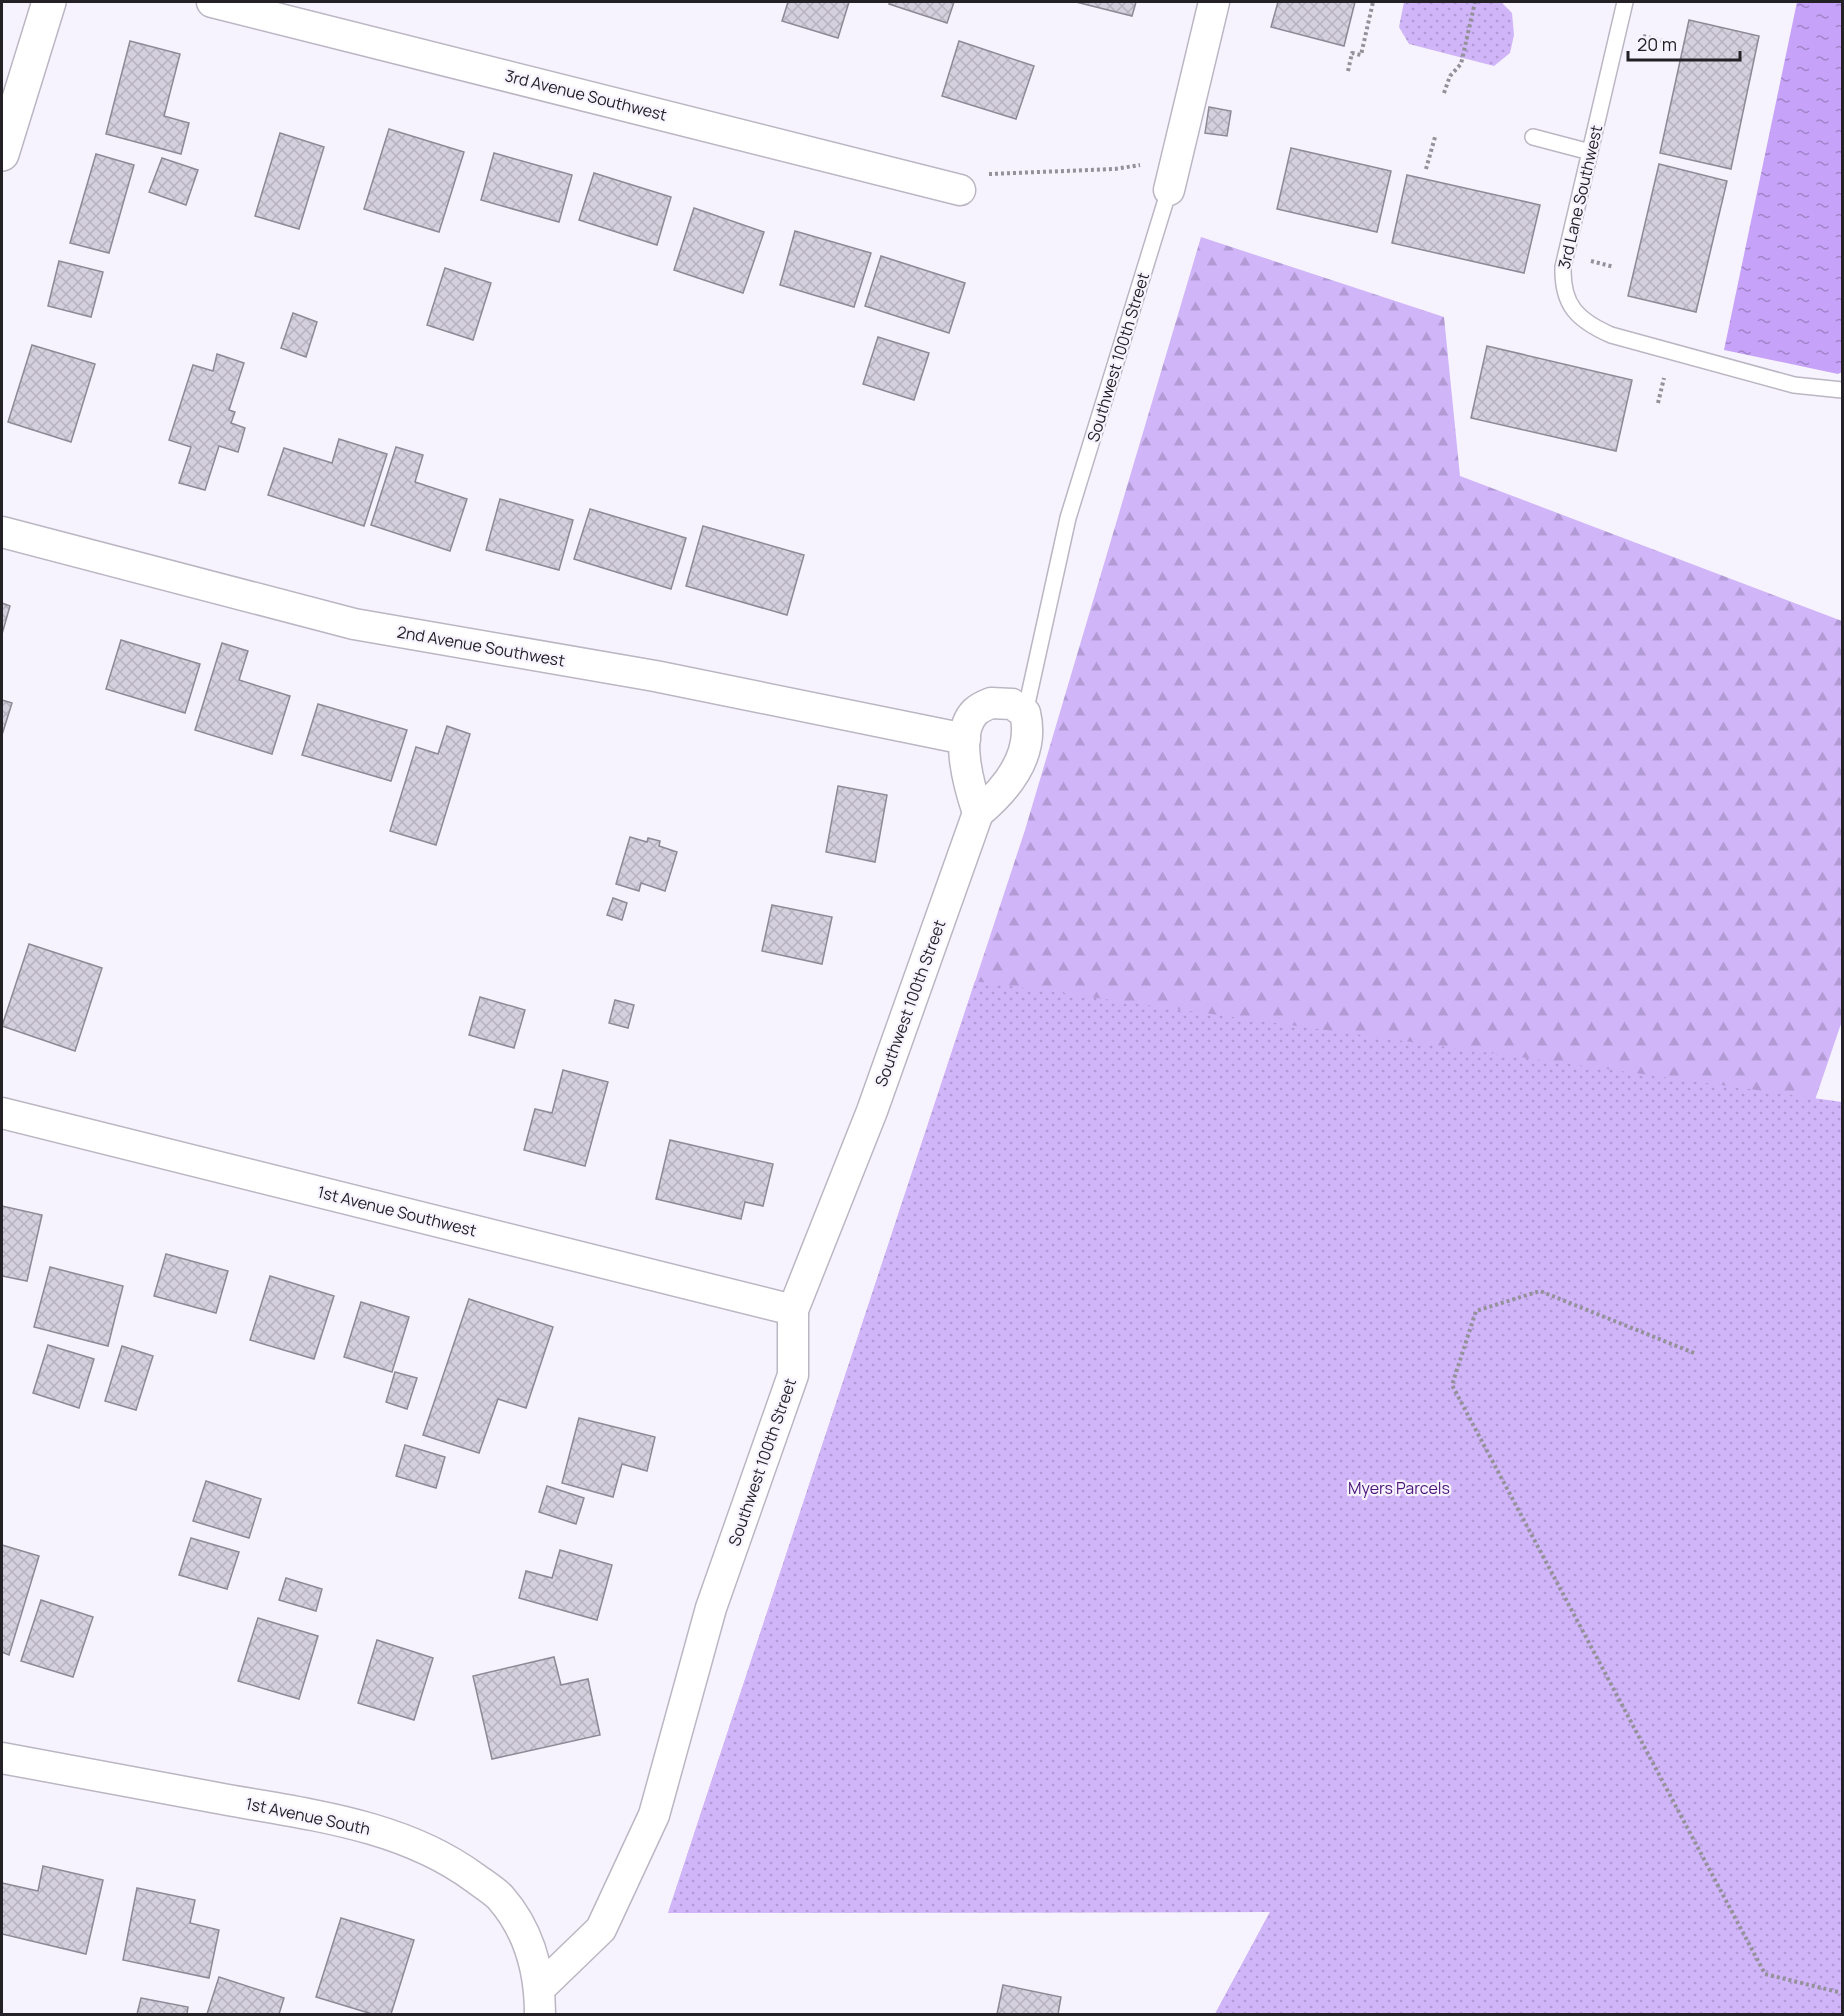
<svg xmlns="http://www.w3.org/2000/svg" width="1844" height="2016" font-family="Manrope,sans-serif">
  <defs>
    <pattern id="forest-firs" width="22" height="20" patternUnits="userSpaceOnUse" patternTransform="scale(1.5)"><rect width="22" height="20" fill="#d0b5f9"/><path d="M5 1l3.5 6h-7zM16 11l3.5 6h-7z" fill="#b29bd5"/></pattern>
    <pattern id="park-dots" width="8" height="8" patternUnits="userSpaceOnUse" patternTransform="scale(1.5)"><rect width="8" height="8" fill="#d0b5f9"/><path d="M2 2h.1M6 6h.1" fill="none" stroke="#b29bd5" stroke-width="1.8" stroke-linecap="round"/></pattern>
    <pattern id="water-ripples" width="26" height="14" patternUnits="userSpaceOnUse" patternTransform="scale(1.5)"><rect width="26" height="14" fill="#c6a2f8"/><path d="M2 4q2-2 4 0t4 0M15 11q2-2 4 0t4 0" fill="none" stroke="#a084c9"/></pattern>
    <pattern id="building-cross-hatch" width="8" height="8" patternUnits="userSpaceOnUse" patternTransform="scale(1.5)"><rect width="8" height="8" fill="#d5d0dd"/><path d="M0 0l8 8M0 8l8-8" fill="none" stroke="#b7b2be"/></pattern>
  </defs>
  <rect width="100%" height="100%" fill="#f7f3fe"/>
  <path fill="url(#forest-firs)" d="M 1201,237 L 1444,317 L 1460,476 L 1842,621 L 1842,1021 L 1739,1322 L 1595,1782 L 1215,2014 L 1270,1912 L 668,1913 L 1025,830 Z"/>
  <g fill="url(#park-dots)">
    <path d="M 1404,2 L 1501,2 L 1512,13 L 1514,35 L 1510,53 L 1494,66 L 1409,44 L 1399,27 Z"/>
    <path d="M 975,981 L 1842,1102 L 1842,2014 L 1215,2014 L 1270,1912 L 668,1913 Z"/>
  </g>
  <path fill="url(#water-ripples)" d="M 1797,2 L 1842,2 L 1842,372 L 1838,374 L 1724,350 Z"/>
  <g fill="url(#building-cross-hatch)" stroke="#8d8995" stroke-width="1.5">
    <path d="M 788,2 L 849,2 L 838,38 L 782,21 Z"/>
    <path d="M 890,2 L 954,2 L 947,23 L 889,4 Z"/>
    <path d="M 1076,2 L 1136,2 L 1132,16 Z"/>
    <path d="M 1278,2 L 1355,2 L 1344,46 L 1271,27 Z"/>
    <path d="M 1689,20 L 1759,36 L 1731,169 L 1660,153 Z"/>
    <path d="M 130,41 L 180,54 L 164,116 L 189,123 L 181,154 L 106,134 Z"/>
    <path d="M 959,41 L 1034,66 L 1016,119 L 942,96 Z"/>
    <path d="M 1209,107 L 1231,111 L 1227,136 L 1205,133 Z"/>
    <path d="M 389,129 L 464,152 L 439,232 L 364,209 Z"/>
    <path d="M 280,133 L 324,147 L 299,229 L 255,216 Z"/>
    <path d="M 1291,148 L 1391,171 L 1377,232 L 1277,209 Z"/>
    <path d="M 494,153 L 572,175 L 559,222 L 481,200 Z"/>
    <path d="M 96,154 L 134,165 L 109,253 L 70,243 Z"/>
    <path d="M 162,158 L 198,170 L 186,205 L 149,192 Z"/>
    <path d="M 1659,164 L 1727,181 L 1696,312 L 1628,296 Z"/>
    <path d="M 594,173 L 671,197 L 657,245 L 579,220 Z"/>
    <path d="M 1407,175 L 1540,205 L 1524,273 L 1392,243 Z"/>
    <path d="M 694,208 L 764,232 L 743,293 L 674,270 Z"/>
    <path d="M 795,231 L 871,253 L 854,307 L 780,285 Z"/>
    <path d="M 881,256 L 965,283 L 949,333 L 865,306 Z"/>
    <path d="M 59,261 L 103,272 L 91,317 L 48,306 Z"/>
    <path d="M 445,268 L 491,283 L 473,340 L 427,325 Z"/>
    <path d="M 293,313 L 317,322 L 306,357 L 281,348 Z"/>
    <path d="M 878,337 L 929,353 L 914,400 L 863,384 Z"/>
    <path d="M 32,345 L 95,364 L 71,442 L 8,422 Z"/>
    <path d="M 1487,346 L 1632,380 L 1616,451 L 1471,418 Z"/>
    <path d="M 217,354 L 244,363 L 229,410 L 235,412 L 231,423 L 245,428 L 238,452 L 219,446 L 205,490 L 179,483 L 191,447 L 169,440 L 193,365 L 213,371 Z"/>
    <path d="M 339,439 L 387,454 L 364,526 L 268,495 L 284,448 L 332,463 Z"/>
    <path d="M 396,447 L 423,455 L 415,482 L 467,499 L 450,551 L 371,525 Z"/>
    <path d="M 500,499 L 573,520 L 559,570 L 486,550 Z"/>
    <path d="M 590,509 L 686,538 L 671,589 L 574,559 Z"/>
    <path d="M 703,526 L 804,555 L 787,615 L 686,586 Z"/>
    <path d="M 2,603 L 10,606 L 2,634 Z"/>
    <path d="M 121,640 L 200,664 L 185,713 L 106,689 Z"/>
    <path d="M 222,643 L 248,651 L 239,680 L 290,696 L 272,754 L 195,730 Z"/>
    <path d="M 2,700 L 12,703 L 2,735 Z"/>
    <path d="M 318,704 L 407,730 L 391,781 L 302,755 Z"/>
    <path d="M 447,726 L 470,734 L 436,845 L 390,831 L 416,747 L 438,754 Z"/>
    <path d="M 838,786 L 887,795 L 875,862 L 826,852 Z"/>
    <path d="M 630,837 L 647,842 L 648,838 L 660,841 L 659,846 L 677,852 L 665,891 L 641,883 L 639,891 L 616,884 Z"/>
    <path d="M 613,898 L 627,903 L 622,920 L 607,915 Z"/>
    <path d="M 772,905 L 832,917 L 822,964 L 762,951 Z"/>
    <path d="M 29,944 L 102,968 L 75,1051 L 2,1026 Z"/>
    <path d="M 480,997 L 525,1010 L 514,1048 L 469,1035 Z"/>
    <path d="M 615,1000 L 634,1005 L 628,1028 L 609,1023 Z"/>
    <path d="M 563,1070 L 608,1082 L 585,1166 L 524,1150 L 535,1109 L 552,1113 Z"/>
    <path d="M 670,1140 L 773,1164 L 763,1206 L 745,1202 L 741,1219 L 656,1199 Z"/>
    <path d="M 2,1206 L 42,1215 L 27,1281 L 2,1276 Z"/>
    <path d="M 166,1254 L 228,1271 L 216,1313 L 154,1296 Z"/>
    <path d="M 50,1267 L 123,1286 L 108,1346 L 34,1327 Z"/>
    <path d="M 270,1276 L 334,1296 L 314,1359 L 250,1340 Z"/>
    <path d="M 469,1299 L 553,1327 L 526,1408 L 498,1399 L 479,1453 L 423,1435 Z"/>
    <path d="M 361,1302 L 409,1317 L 392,1372 L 344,1357 Z"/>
    <path d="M 48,1345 L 94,1359 L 79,1408 L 33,1393 Z"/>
    <path d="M 122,1346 L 153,1356 L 136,1410 L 105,1401 Z"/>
    <path d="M 395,1372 L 417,1378 L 407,1409 L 386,1402 Z"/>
    <path d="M 579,1418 L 655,1437 L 647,1471 L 622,1464 L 613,1497 L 562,1483 Z"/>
    <path d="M 405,1445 L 445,1457 L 436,1488 L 396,1476 Z"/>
    <path d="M 206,1481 L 261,1499 L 249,1538 L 193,1521 Z"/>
    <path d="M 547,1486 L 584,1498 L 576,1524 L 539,1512 Z"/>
    <path d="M 191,1538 L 239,1552 L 227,1589 L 179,1575 Z"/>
    <path d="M 2,1545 L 39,1556 L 9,1655 L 2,1652 Z"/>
    <path d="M 560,1550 L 612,1565 L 597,1620 L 519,1598 L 526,1571 L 552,1578 Z"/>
    <path d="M 286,1578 L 322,1589 L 316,1611 L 279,1600 Z"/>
    <path d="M 41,1600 L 93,1617 L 73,1677 L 21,1661 Z"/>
    <path d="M 258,1618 L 318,1636 L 299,1699 L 238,1681 Z"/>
    <path d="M 377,1640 L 433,1658 L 414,1720 L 358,1703 Z"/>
    <path d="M 554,1657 L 561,1685 L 588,1679 L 600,1735 L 492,1759 L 473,1676 Z"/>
    <path d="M 43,1866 L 103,1880 L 86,1954 L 2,1934 L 2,1883 L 38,1891 Z"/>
    <path d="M 137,1888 L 195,1900 L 190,1923 L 219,1930 L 209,1978 L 123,1960 Z"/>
    <path d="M 341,1918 L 414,1940 L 391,2014 L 372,2014 L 316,1997 Z"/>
    <path d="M 219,1977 L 284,1998 L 279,2014 L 207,2014 Z"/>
    <path d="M 1003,1985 L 1061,1997 L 1058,2014 L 997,2014 Z"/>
    <path d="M 141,1998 L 188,2007 L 187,2014 L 137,2014 Z"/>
  </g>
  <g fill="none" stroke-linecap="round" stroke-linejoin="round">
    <g stroke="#bbb6c3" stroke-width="18">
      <g id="lane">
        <path d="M 1625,2 L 1563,267 C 1562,305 1577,320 1611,335 L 1794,385 L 1842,390"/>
        <path d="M 1533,137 L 1590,152"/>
        <path d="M 1025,713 L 1068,518 L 1169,190"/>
      </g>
    </g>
    <g stroke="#bbb6c3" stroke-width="33">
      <g id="street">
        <path d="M 212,2 L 960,190"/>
        <path d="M 1169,190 L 1214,2"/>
        <path d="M 2,532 L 354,624 L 655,676 L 965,739"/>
        <path d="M 991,703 L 1012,704 L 1025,713 C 1035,754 1008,788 978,813 C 970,789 953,734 975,712 C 979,708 986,705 991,703 Z"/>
        <path d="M 2,1113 L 793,1310"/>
        <path d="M 2,1758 C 72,1771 142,1784 212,1797 C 301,1814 399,1822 475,1878 C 483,1884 493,1890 500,1897 C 530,1931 540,1971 540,2014"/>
        <path d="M 540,1988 L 601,1929 L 654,1815 L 711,1608 L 793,1375 L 793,1310 L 872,1111 L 978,813"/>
      </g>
    </g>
    <g stroke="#bbb6c3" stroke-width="36">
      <path id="secondary" d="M 2,154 L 49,2"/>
    </g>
    <g stroke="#949199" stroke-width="4" stroke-dasharray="3 3" stroke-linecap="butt">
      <path d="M 1643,36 L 1667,42"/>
      <path d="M 1348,71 L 1352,53 L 1361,55 L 1373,2"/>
      <path d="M 1444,93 L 1450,76 L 1461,64 L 1475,2"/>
      <path d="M 1426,169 L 1435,137"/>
      <path d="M 989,174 L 1115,169 L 1140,165"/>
      <path d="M 1591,261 L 1614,267"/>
      <path d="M 1658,403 L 1664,378"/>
      <path d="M 1694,1353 L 1540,1291 L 1476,1311 L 1452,1385 L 1765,1974 L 1842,1993"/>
    </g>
    <use href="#lane" stroke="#fff" stroke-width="15"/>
    <use href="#street" stroke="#fff" stroke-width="30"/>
    <use href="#secondary" stroke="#fff" stroke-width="33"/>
  </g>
  <g text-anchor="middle" stroke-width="4.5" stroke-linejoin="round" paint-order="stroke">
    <g font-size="16" fill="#232126" stroke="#f7f3fe">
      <text transform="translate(586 95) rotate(14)" y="6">3rd Avenue Southwest</text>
      <text transform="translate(1580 197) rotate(-77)" y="6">3rd Lane Southwest</text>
      <text transform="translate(1118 357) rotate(-73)" y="6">Southwest 100th Street</text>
      <text transform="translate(481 646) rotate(10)" y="6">2nd Avenue Southwest</text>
      <text transform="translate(910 1003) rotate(-70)" y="6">Southwest 100th Street</text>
      <text transform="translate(397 1211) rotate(14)" y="6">1st Avenue Southwest</text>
      <text transform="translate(762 1462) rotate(-71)" y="6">Southwest 100th Street</text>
      <text transform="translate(308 1816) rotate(12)" y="6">1st Avenue South</text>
    </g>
    <g font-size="16" fill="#4a1579" stroke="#f7f3fe">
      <text x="1399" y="1494">Myers Parcels</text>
    </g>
  </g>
  <rect width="1844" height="2016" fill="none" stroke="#232126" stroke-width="6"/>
  <path d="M1628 51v9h112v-9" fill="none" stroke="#232126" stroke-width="3"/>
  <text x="1637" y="51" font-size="18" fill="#232126" stroke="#f7f3fe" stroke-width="4.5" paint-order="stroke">20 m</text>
</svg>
